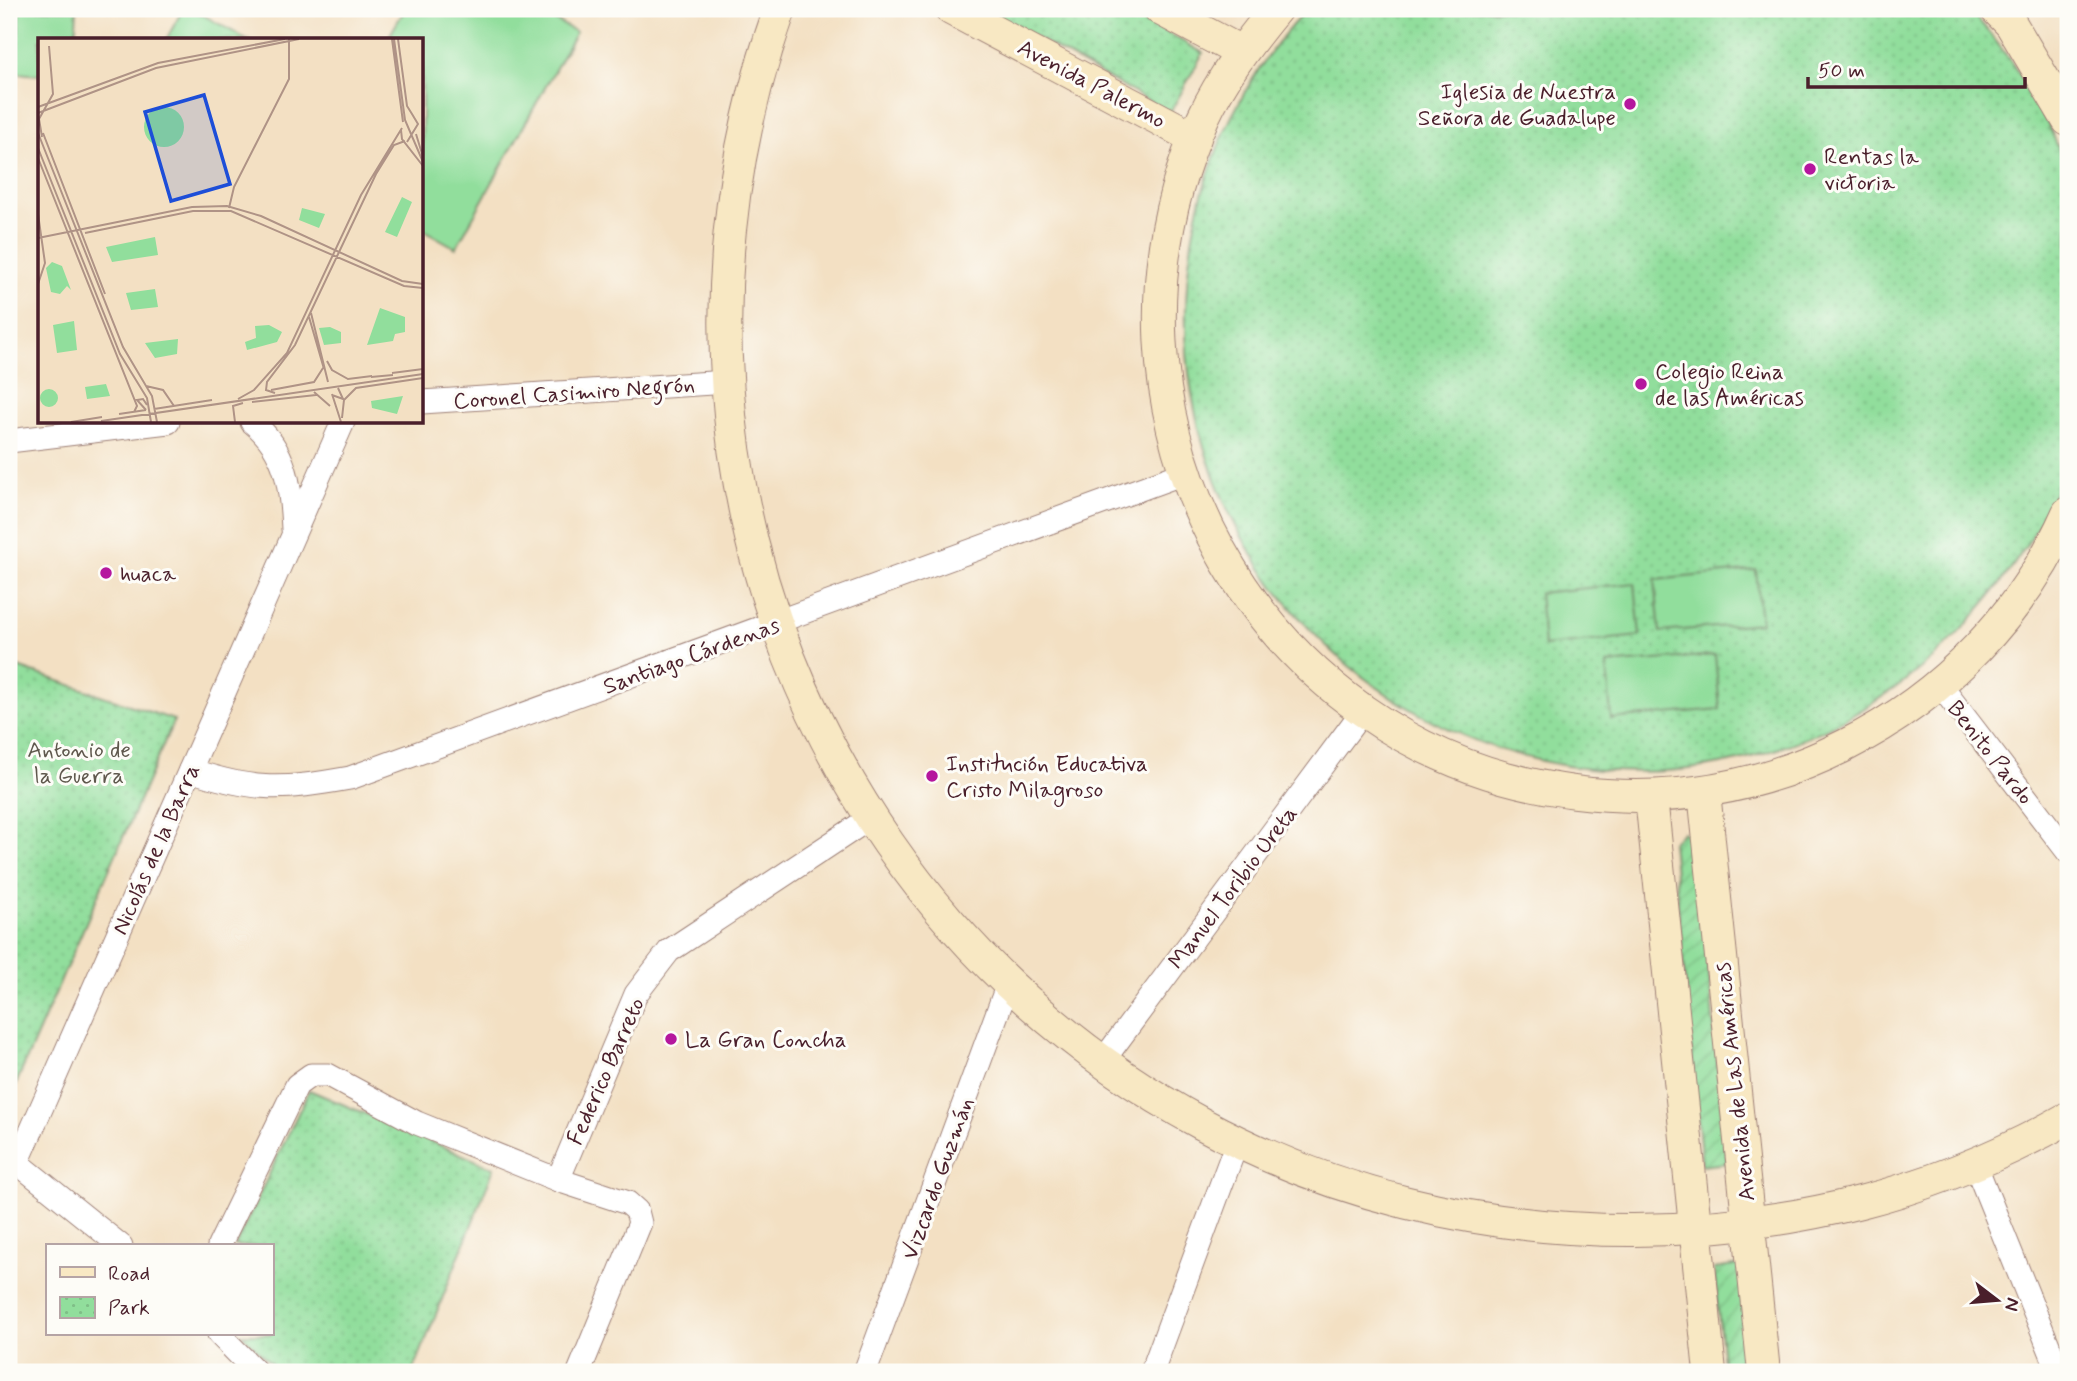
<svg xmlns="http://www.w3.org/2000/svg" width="2077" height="1381" font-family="Mynerve,sans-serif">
  <defs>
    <pattern id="park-dots" width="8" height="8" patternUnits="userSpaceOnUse" patternTransform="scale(1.75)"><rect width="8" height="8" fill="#91de9c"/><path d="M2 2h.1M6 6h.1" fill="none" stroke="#7fbe87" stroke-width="1.8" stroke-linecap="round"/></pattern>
    <pattern id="garden-furrows" width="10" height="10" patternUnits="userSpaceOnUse" patternTransform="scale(1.75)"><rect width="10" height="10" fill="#91de9c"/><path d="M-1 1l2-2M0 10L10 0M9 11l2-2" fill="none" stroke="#7fbe87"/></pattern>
  </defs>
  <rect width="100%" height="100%" fill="#fdfcf7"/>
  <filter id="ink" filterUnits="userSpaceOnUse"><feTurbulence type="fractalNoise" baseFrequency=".0143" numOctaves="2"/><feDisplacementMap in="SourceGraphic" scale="14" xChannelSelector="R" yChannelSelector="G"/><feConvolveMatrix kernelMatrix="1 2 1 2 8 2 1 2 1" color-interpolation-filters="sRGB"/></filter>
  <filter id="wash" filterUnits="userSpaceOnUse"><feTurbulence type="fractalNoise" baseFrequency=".00686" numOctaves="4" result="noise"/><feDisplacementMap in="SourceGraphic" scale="28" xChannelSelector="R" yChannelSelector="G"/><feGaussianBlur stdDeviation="1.57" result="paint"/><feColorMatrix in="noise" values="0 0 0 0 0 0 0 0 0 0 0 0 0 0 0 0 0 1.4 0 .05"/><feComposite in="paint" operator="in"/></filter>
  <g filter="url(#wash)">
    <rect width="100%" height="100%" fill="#f3e0c3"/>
    <g fill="url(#park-dots)" stroke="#6e7e64" stroke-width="2">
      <path d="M 985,9 L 1125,9 L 1203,53 L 1170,113 Z"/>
      <path d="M 1307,9 L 1969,9 C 2008,52 2056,122 2068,181 C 2072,200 2068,224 2068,244 C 2068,289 2068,335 2068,381 C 2068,401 2070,423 2068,444 C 2062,511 1985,611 1936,655 C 1615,941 1125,663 1192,241 C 1205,156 1247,71 1307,9 Z"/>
      <path d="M 9,664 L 174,720 L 9,1100 Z"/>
      <path d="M 309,1090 L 494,1168 L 413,1372 L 279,1372 L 242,1334 L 271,1334 L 271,1246 L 235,1246 Z"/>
    </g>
    <g fill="url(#garden-furrows)" stroke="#6e7e64" stroke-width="2">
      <path d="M 1683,832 L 1696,840 L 1727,1163 L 1702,1166 L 1672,842 Z"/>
      <path d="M 1740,1265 L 1750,1372 L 1724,1372 L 1714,1269 Z"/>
    </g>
    <g fill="#91de9c" stroke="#6e7e64" stroke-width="2">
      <path d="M 20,9 L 77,9 L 75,40 L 40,40 L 40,75 L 15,73 Z"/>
      <path d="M 183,9 L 192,9 L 248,40 L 166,40 Z"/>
      <path d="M 405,9 L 535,9 L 576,32 L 456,248 L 422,229 L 422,40 L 387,40 Z"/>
      <path d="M 1756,570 L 1761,623 L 1660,632 L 1655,580 Z"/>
      <path d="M 1635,583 L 1640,636 L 1544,646 L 1539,593 Z"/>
      <path d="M 1715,655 L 1720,709 L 1611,719 L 1607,664 Z"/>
    </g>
  </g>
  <g filter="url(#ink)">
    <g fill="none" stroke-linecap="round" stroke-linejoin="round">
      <g stroke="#9e8077" stroke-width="25">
        <g id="street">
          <path d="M 422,402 L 727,382"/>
          <path d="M 252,422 C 287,450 291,487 293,529"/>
          <path d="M 9,441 L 168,422"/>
          <path d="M 1940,685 L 2068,852"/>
          <path d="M 190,770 C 256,792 282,790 350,778 L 1184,473"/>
          <path d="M 1102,1062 L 1362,712"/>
          <path d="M 9,1156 L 121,1246"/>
          <path d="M 18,1161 L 343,422"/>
          <path d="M 1975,1164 L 2059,1372"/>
          <path d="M 558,1180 L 636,994 L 669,951 L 870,818"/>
          <path d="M 219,1246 L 297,1085 L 311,1075 L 328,1075 L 417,1123 L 558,1180 L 628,1203 L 637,1211 L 640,1223 L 579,1372"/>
          <path d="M 219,1334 L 256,1372"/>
          <path d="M 865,1372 L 1008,984"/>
          <path d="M 1152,1372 L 1237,1142"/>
        </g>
      </g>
      <g stroke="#9e8077" stroke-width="34">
        <g id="secondary">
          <path d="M 780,9 C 568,604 997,1232 1634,1230 C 1790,1229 1932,1195 2068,1118"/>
          <path d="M 951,9 L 1195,138"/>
          <path d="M 1160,9 L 1241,52"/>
          <path d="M 1276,9 C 1248,43 1222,77 1203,118 C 1071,411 1255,751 1575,792 C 1669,804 1761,788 1846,745 C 1944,696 2023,614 2068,513"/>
          <path d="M 1996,9 L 2011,24 L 2068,120"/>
          <path d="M 1704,792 L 1764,1372"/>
          <path d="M 1651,797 L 1710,1372"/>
        </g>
      </g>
      <use href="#street" stroke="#fff" stroke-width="23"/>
      <use href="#secondary" stroke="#f8e8c3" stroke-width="32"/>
    </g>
  </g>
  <g fill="#b5179e" stroke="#fdfcf7" stroke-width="2.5">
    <circle cx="1630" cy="104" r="7"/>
    <circle cx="1810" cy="169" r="7"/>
    <circle cx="1641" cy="384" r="7"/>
    <circle cx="106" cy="573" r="7"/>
    <circle cx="932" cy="776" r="7"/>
    <circle cx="671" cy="1039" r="7"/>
  </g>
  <g text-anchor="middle" stroke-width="6" stroke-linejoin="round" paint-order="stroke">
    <g font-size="23" fill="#4a1f2b" stroke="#fdfcf7">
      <text transform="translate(1092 83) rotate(28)" y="8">Avenida Palermo</text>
      <text transform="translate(574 392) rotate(-4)" y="8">Coronel Casimiro Negrón</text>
      <text transform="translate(691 655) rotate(-20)" y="8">Santiago Cárdenas</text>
      <text transform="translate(1991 752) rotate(52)" y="8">Benito Pardo</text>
      <text transform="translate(155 849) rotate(-66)" y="8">Nicolás de la Barra</text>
      <text transform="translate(1232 887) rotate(-53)" y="8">Manuel Toribio Ureta</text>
      <text transform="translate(605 1071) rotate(-66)" y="8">Federico Barreto</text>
      <text transform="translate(1734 1082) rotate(-96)" y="8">Avenida de Las Américas</text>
      <text transform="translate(937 1178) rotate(-70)" y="8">Vizcardo Guzmán</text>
    </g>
    <g font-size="23" fill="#4a1f2b" stroke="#fdfcf7" text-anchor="start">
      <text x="1616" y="99" text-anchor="end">Iglesia de Nuestra<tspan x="1616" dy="26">Señora de Guadalupe</tspan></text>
      <text x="1824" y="164">Rentas la<tspan x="1824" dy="26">victoria</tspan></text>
      <text x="1655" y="379">Colegio Reina<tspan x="1655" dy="26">de las Américas</tspan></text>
      <text x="120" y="581">huaca</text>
      <text x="946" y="771">Institución Educativa<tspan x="946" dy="26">Cristo Milagroso</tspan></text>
      <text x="685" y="1047">La Gran Concha</text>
    </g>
    <g font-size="23" fill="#5f584d" stroke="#fdfcf7">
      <text x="79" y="757">Antonio de<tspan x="79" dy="26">la Guerra</tspan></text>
    </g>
  </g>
  <g transform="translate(38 38)">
    <rect width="385" height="385" fill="#f3e0c3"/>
    <path d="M106 89a20 20 0 1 1 40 0a20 20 0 1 1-40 0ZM 364,159 L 374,164 L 359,199 L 347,194 ZM 264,170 L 287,176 L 281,190 L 261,182 ZM 117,199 L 120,217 L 74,224 L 68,209 ZM 117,251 L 120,269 L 93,272 L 88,255 ZM 342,270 L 367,279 L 367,294 L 357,296 L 355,303 L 329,307 ZM 36,283 L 39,312 L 19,315 L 15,287 ZM 231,287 L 244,294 L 239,304 L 209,312 L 207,304 L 218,300 L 217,288 ZM 292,289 L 303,294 L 303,305 L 286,307 L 281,290 ZM 140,301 L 139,316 L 117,320 L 107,305 ZM 68,346 L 72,358 L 49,361 L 47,349 ZM2 360a9 9 0 1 1 18 0a9 9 0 1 1-18 0ZM 365,358 L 359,376 L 334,370 L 333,363 Z" fill="#91de9c"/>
    <path d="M 14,224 L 24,228 L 33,252 L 29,248 L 22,256 L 13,254 L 8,230 Z" fill="#91de9c"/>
    <path fill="none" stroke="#af9386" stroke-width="2" d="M 354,1 L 365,84M 356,1 L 367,82 L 385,124M 360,1 L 369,68 L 374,76M 0,69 L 120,25 L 247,1M 0,75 L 118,30 L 261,1M 363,92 L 364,101 L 385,128M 0,95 L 85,309 L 114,358 L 119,384M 5,95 L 67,256M 378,96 L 385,119M 4,99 L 1,81 L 15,56 L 11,8M 369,104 L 380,86 L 374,76M 0,110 L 82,316 L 109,360 L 113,384M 0,120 L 99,368 L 96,374M 191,170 L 196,149 L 251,41 L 251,1M 0,176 L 7,225 L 0,246M 47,195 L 155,173 L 193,173 L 366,248 L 385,250M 0,200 L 154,169 L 189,168 L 223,178 L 364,243 L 385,246M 273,275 L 290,344M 271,279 L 286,331M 289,323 L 294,332 L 310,341 L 334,338M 354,335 L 385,331M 333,339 L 355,337M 108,348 L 125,352 L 136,368M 233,352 L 276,344 L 285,330M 276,354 L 292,368M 237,355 L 228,352 L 229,344 L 257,307 L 338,136 L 356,107 L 367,103M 294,356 L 303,384M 294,357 L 305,361 L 300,350M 200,361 L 216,352 L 249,315 L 323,157 L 364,90M 214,364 L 278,357M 116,371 L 174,362M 108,372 L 99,362 L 105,361 L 109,367M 81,376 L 108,372M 304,380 L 306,362 L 318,350 L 385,340M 63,383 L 385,336M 33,384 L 64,379M 197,384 L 195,368 L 205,365"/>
    <path fill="#1d4ed8" fill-opacity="0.15" stroke="#1d4ed8" stroke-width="3.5" d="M 166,57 L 192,146 L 133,163 L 107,74 Z"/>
    <rect width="385" height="385" fill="none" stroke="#4a1f2b" stroke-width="3.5"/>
  </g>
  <rect width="2077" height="1381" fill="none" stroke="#fdfcf7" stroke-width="35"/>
  <rect x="46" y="1244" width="228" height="91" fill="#fdfcf7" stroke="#b5a4a5" stroke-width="2"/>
  <rect x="60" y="1267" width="35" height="10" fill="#f8e8c3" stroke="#b5a4a5" stroke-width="2"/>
  <text x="108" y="1280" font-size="21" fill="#4a1f2b">Road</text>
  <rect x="60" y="1297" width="35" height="21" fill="url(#park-dots)" stroke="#b5a4a5" stroke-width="2"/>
  <text x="108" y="1314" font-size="21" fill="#4a1f2b">Park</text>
  <g transform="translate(1997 1300) rotate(106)" stroke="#fdfcf7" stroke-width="5" paint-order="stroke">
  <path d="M0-5L12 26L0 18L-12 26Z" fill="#4a1f2b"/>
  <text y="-10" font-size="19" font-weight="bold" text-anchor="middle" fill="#4a1f2b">N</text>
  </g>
  <path d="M1808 77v10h217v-10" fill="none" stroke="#4a1f2b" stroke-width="3.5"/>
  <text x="1818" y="77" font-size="21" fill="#4a1f2b" stroke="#fdfcf7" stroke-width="5" paint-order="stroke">50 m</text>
</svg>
